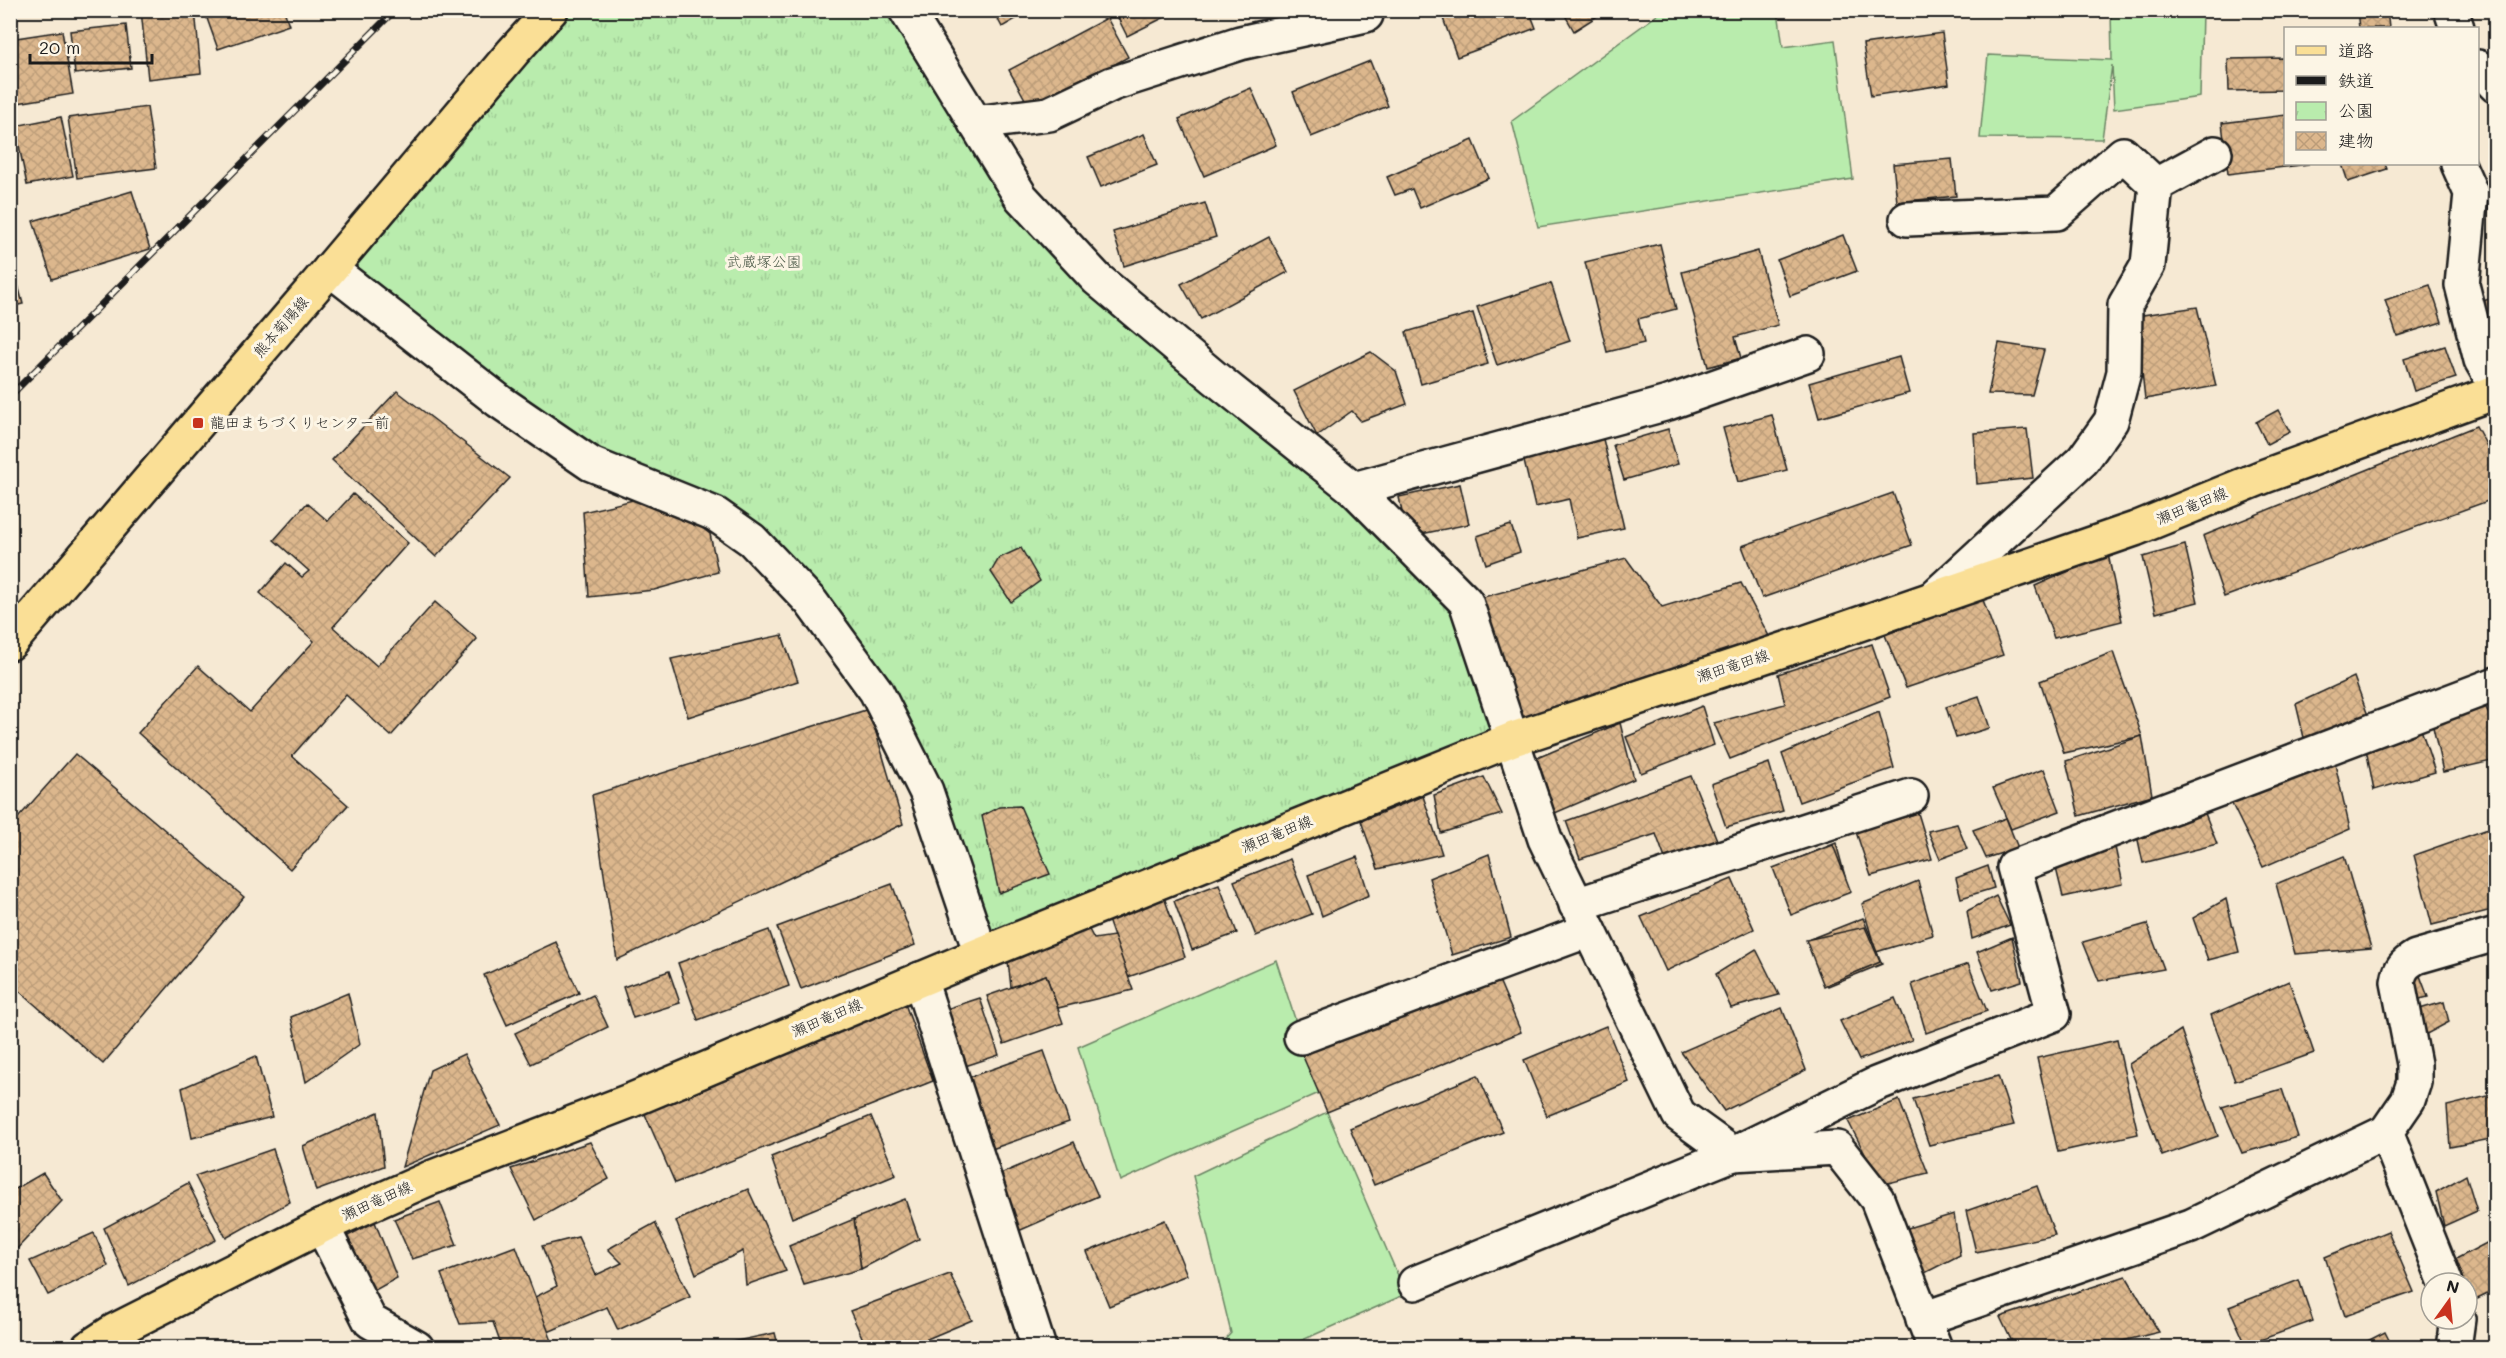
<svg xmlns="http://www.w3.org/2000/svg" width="2506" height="1358" font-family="Mali,'Klee One',sans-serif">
  <defs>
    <pattern id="park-tufts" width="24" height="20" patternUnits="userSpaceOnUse" patternTransform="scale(1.5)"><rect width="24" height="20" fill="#b9ecad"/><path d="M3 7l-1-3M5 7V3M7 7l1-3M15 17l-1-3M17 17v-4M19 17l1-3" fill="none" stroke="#9eca94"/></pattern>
    <pattern id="building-cross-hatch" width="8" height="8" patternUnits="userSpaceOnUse" patternTransform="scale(1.5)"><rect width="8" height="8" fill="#dcb78d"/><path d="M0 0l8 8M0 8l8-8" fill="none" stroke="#bc9d79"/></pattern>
  </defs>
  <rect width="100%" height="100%" fill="#f6e9d3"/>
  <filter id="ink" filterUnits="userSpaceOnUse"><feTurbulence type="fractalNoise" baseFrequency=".0167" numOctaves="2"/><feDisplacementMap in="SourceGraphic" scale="12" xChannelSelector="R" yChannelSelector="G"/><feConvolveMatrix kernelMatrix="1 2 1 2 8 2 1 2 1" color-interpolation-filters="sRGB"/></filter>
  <g filter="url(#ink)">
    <path fill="url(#park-tufts)" stroke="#6a8464" stroke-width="1.5" d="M 572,11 L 906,11 L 1021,197 L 1466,602 L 1513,739 L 981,954 L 926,791 L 752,540 L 591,464 L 330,269 Z"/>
    <g fill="#b9ecad" stroke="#6a8464" stroke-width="1.5">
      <path d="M 1664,10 L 1778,11 L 1783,47 L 1835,40 L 1853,179 L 1538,227 L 1512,121 Z"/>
      <path d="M 2111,11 L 2202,11 L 2200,97 L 2114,109 L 2112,65 L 2102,139 L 1980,138 L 1988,55 L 2112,60 Z"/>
      <path d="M 1276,960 L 1319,1093 L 1120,1181 L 1078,1047 Z"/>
      <path d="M 1327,1112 L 1406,1294 L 1287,1347 L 1218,1347 L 1231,1333 L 1193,1176 Z"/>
    </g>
    <g fill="url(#building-cross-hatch)" stroke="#1c1c1c" stroke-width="1.5">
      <path d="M 141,10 L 195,10 L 201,73 L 148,79 Z"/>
      <path d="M 204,10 L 284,10 L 289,25 L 218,49 Z"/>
      <path d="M 993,10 L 1031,10 L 1002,27 Z"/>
      <path d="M 1114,10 L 1175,10 L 1175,12 L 1127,36 Z"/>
      <path d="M 1440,10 L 1529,10 L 1536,28 L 1457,57 Z"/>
      <path d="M 1562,10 L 1607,10 L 1574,31 Z"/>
      <path d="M 2357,10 L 2387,10 L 2389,28 L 2359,28 Z"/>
      <path d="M 1107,18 L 1128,57 L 1031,110 L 1009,70 Z"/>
      <path d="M 126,25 L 131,68 L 75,74 L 70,31 Z"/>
      <path d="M 62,31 L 73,94 L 11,104 L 10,39 Z"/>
      <path d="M 1942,33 L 1949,84 L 1871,96 L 1863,44 Z"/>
      <path d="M 2286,58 L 2286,90 L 2229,91 L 2228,59 Z"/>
      <path d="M 1370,61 L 1388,106 L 1311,137 L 1293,92 Z"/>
      <path d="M 1251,88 L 1276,145 L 1204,176 L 1179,119 Z"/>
      <path d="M 147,107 L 156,168 L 77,178 L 68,118 Z"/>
      <path d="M 2286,115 L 2286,164 L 2309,164 L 2228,174 L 2222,123 Z"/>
      <path d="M 61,117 L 73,176 L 27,185 L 15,126 Z"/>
      <path d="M 1144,134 L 1157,165 L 1101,187 L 1088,157 Z"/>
      <path d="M 1473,140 L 1489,178 L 1420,208 L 1412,189 L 1395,195 L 1387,177 Z"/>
      <path d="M 10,142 L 17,186 L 10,187 Z"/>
      <path d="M 1952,159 L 1956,196 L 1897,202 L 1893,164 Z"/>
      <path d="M 2342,164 L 2385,164 L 2387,169 L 2348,182 Z"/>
      <path d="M 132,191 L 150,249 L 52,279 L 33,221 Z"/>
      <path d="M 1205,203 L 1216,237 L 1124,266 L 1113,232 Z"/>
      <path d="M 1843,235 L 1857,271 L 1790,296 L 1777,260 Z"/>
      <path d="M 1269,237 L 1288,272 L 1201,319 L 1181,284 Z"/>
      <path d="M 1660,244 L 1676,309 L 1638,319 L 1644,343 L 1607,352 L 1585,262 Z"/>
      <path d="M 1758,251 L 1778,325 L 1735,337 L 1741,358 L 1708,367 L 1682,272 Z"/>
      <path d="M 10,254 L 23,304 L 10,307 Z"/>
      <path d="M 1551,283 L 1570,341 L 1497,365 L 1477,307 Z"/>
      <path d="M 2430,285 L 2442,322 L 2397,336 L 2385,300 Z"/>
      <path d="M 2496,297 L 2496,355 L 2473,304 Z"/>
      <path d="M 2197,307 L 2216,386 L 2145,399 L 2136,316 Z"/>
      <path d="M 1473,313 L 1488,364 L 1421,384 L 1406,332 Z"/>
      <path d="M 1999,343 L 2044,350 L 2032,395 L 1988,394 Z"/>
      <path d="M 2445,346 L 2456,378 L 2414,391 L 2404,359 Z"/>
      <path d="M 1371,352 L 1396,371 L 1407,404 L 1361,421 L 1352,411 L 1317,436 L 1294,391 Z"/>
      <path d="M 1899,357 L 1909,393 L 1819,418 L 1809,383 Z"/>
      <path d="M 397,391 L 510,478 L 436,557 L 332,460 Z"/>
      <path d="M 2278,410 L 2290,432 L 2267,444 L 2256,422 Z"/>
      <path d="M 1772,415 L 1787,470 L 1738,482 L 1723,428 Z"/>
      <path d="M 2476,426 L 2496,463 L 2496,498 L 2224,597 L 2203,536 Z"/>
      <path d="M 1668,429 L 1678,464 L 1624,480 L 1613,445 Z"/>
      <path d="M 2027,429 L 2033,478 L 1977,484 L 1974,433 Z"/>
      <path d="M 1603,439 L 1624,528 L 1577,538 L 1569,499 L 1535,507 L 1523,457 Z"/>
      <path d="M 1460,484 L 1469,524 L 1407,537 L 1399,497 Z"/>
      <path d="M 1893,493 L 1912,545 L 1762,598 L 1742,546 Z"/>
      <path d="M 353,494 L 408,543 L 333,627 L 377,666 L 435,602 L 477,639 L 391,736 L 346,695 L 292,756 L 348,805 L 290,869 L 138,733 L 198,666 L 250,712 L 314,641 L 260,593 L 286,563 L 302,577 L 309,571 L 274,540 L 307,503 L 328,521 Z"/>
      <path d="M 658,494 L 710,534 L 718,572 L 654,590 L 589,597 L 583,512 Z"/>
      <path d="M 1511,525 L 1520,552 L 1486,564 L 1477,536 Z"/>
      <path d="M 2185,545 L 2198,602 L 2156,613 L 2143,557 Z"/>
      <path d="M 1021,548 L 1040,581 L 1011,602 L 991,572 L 999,558 Z"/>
      <path d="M 2108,554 L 2122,621 L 2054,638 L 2035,586 Z"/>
      <path d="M 1626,558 L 1662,607 L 1741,583 L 1770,638 L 1518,719 L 1480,598 Z"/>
      <path d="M 1982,597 L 2003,655 L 1906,688 L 1885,635 Z"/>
      <path d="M 782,635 L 798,681 L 688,717 L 671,659 Z"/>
      <path d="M 1872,644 L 1890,697 L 1730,759 L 1714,723 L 1785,704 L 1778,674 Z"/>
      <path d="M 2113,652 L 2142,736 L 2064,753 L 2040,681 Z"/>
      <path d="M 2354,677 L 2370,721 L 2305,742 L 2296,704 Z"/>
      <path d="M 1979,696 L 1990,728 L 1956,738 L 1946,707 Z"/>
      <path d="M 2485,704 L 2496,734 L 2496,760 L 2443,772 L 2431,718 Z"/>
      <path d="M 1702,706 L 1714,745 L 1641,773 L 1626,737 Z"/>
      <path d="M 869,709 L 903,824 L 617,960 L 592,795 Z"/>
      <path d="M 1879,712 L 1894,768 L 1799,802 L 1782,754 Z"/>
      <path d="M 1620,723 L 1634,779 L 1555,813 L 1537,758 Z"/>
      <path d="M 2421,729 L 2435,772 L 2374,790 L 2366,749 Z"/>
      <path d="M 2142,736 L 2152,795 L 2079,816 L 2066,761 Z"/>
      <path d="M 75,754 L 244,897 L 103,1064 L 10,983 L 10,827 Z"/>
      <path d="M 1769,763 L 1783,811 L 1726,827 L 1711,784 Z"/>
      <path d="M 2335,764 L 2350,829 L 2263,867 L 2231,802 Z"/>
      <path d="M 2044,769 L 2060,811 L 2011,829 L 1993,788 Z"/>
      <path d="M 1691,776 L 1717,840 L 1667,864 L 1656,834 L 1580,859 L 1566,821 Z"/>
      <path d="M 1484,777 L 1502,814 L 1441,833 L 1434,795 Z"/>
      <path d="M 1423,796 L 1442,854 L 1378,869 L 1361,821 Z"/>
      <path d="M 2201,803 L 2217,844 L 2143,863 L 2136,831 Z"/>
      <path d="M 1020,806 L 1050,874 L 999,893 L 982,816 L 999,807 Z"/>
      <path d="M 1918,813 L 1932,859 L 1871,876 L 1856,832 Z"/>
      <path d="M 2006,818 L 2018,848 L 1986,858 L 1973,830 Z"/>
      <path d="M 1957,824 L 1967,849 L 1940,859 L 1928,831 Z"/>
      <path d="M 2488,829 L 2496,854 L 2496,909 L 2432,925 L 2414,855 Z"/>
      <path d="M 2113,838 L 2123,884 L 2063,897 L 2054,860 Z"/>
      <path d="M 1836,843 L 1849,891 L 1794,907 L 1775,868 Z"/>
      <path d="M 1833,845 L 1851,892 L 1791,915 L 1773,868 Z"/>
      <path d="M 1489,854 L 1511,937 L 1452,955 L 1429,878 Z"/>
      <path d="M 2344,856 L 2371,948 L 2295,954 L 2276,884 Z"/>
      <path d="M 1357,857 L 1369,895 L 1322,916 L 1308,875 Z"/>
      <path d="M 1290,859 L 1312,914 L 1256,936 L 1234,881 Z"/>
      <path d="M 1988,866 L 1994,888 L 1961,898 L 1956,878 Z"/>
      <path d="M 1732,879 L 1754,929 L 1666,971 L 1641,917 Z"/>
      <path d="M 1918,881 L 1933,935 L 1876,952 L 1862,904 Z"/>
      <path d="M 892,884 L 915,945 L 801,989 L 777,927 Z"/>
      <path d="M 1219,884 L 1237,933 L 1192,950 L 1174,901 Z"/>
      <path d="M 1996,896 L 2010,925 L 1972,939 L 1967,911 Z"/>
      <path d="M 1164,897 L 1185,957 L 1128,977 L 1107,917 Z"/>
      <path d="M 2226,899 L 2239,952 L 2208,960 L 2193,918 Z"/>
      <path d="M 1863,918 L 1882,964 L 1828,986 L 1810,939 Z"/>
      <path d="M 1086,924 L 1094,939 L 1114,936 L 1133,990 L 1058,1008 L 1046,975 L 1011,987 L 1007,952 Z"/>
      <path d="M 2147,924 L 2164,969 L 2099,981 L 2083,942 Z"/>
      <path d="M 1865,927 L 1880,962 L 1824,986 L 1806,940 Z"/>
      <path d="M 769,930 L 789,986 L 698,1020 L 678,963 Z"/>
      <path d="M 2012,937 L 2022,981 L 1992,990 L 1977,952 Z"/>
      <path d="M 556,942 L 579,993 L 507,1025 L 484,975 Z"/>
      <path d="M 1756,949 L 1779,995 L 1731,1008 L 1716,974 Z"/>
      <path d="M 1968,964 L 1987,1011 L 1926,1033 L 1912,984 Z"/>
      <path d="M 669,971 L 680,1003 L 633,1018 L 623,987 Z"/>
      <path d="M 1495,971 L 1521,1032 L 1327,1112 L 1301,1052 Z"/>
      <path d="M 2419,973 L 2428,997 L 2412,1001 L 2406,982 Z"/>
      <path d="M 1046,975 L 1063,1023 L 1004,1044 L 987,996 Z"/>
      <path d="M 2289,981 L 2314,1053 L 2235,1081 L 2211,1015 Z"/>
      <path d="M 348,993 L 360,1044 L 306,1082 L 291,1017 Z"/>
      <path d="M 593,995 L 608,1027 L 531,1064 L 515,1033 Z"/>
      <path d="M 980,998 L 999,1055 L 962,1067 L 943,1010 Z"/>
      <path d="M 1895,998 L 1912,1040 L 1859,1060 L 1840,1021 Z"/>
      <path d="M 904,1001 L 933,1081 L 675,1183 L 644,1112 Z"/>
      <path d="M 2444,1002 L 2449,1022 L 2423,1036 L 2416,1010 Z"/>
      <path d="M 1782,1008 L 1806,1070 L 1724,1111 L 1681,1052 Z"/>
      <path d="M 1606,1026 L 1629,1082 L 1547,1116 L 1524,1060 Z"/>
      <path d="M 2181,1030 L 2218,1136 L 2162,1156 L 2129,1064 Z"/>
      <path d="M 2117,1040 L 2138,1134 L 2058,1152 L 2037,1058 Z"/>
      <path d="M 1044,1051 L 1069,1122 L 986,1151 L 961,1080 Z"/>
      <path d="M 464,1054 L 500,1125 L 402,1167 L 430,1070 Z"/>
      <path d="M 256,1056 L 272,1117 L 192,1138 L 182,1088 Z"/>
      <path d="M 1478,1075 L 1503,1132 L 1374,1185 L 1350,1128 Z"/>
      <path d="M 1998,1076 L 2014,1125 L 1929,1145 L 1913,1099 Z"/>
      <path d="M 2282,1089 L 2298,1137 L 2242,1153 L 2222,1107 Z"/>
      <path d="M 2496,1094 L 2496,1138 L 2450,1147 L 2447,1106 Z"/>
      <path d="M 1899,1100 L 1928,1173 L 1881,1185 L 1848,1121 Z"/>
      <path d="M 378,1112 L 384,1166 L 316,1191 L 303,1146 Z"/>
      <path d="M 871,1116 L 896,1175 L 792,1218 L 771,1157 Z"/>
      <path d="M 590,1142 L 609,1179 L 536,1220 L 511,1169 Z"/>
      <path d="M 1074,1142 L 1098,1196 L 1014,1233 L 989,1179 Z"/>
      <path d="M 273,1149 L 290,1202 L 226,1238 L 195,1176 Z"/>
      <path d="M 43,1173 L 62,1201 L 10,1256 L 10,1192 Z"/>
      <path d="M 2466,1175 L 2477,1211 L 2444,1226 L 2436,1192 Z"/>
      <path d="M 188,1183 L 216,1240 L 129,1286 L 104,1228 Z"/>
      <path d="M 2037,1186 L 2055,1235 L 1976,1252 L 1966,1211 Z"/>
      <path d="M 748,1189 L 786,1271 L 746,1285 L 743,1251 L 696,1274 L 676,1221 Z"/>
      <path d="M 905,1199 L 919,1239 L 861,1269 L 854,1219 Z"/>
      <path d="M 440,1202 L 457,1245 L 412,1259 L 394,1219 Z"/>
      <path d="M 1954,1214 L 1960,1255 L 1919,1276 L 1898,1231 Z"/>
      <path d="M 854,1219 L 861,1269 L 804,1285 L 789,1246 Z"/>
      <path d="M 1165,1220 L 1187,1275 L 1109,1306 L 1087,1252 Z"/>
      <path d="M 375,1222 L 397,1278 L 359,1299 L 326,1247 Z"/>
      <path d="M 655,1223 L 690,1297 L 618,1330 L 607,1307 L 548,1332 L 535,1297 L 557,1286 L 542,1246 L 578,1237 L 596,1275 L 622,1263 L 608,1249 Z"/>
      <path d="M 2388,1231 L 2414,1292 L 2345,1316 L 2325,1257 Z"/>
      <path d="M 94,1233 L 108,1266 L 48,1295 L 30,1261 Z"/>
      <path d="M 2496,1238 L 2496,1290 L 2469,1303 L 2467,1283 L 2463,1283 L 2456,1259 Z"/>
      <path d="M 516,1246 L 552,1341 L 536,1348 L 502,1348 L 493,1322 L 460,1324 L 441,1274 Z"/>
      <path d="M 950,1274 L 972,1320 L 906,1348 L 867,1348 L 850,1311 Z"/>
      <path d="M 2126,1276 L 2159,1332 L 2094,1348 L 2015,1348 L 2000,1317 Z"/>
      <path d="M 2299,1280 L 2313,1321 L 2246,1345 L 2229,1307 Z"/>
      <path d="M 2385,1332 L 2393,1348 L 2354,1348 Z"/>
      <path d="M 775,1333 L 779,1348 L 719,1348 L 718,1345 Z"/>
    </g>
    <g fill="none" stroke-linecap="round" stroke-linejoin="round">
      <g stroke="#1c1c1c" stroke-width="38">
        <g id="minor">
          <path d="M 906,10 L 1021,197 L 1097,279 L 1215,378 L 1354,489 L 1466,602 L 1545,839 L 1679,1115 L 1733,1154 L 1837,1148 L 1877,1199 L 1935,1348"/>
          <path d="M 2451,10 L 2457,28"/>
          <path d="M 2478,67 L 2496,86"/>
          <path d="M 975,123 L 1049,114 L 1112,84 L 1240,43 L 1366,15"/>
          <path d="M 2458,164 L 2471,193 L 2462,285 L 2481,360 L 2496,386"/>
          <path d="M 1907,219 L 2056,213 L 2123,154 L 2156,185"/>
          <path d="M 330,269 L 499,401 L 591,464 L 715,514 L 752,540 L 811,602 L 876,691 L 926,791 L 981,954"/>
          <path d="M 1354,489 L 1668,403 L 1808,354"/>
          <path d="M 1933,598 L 2083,460 L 2111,421 L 2124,372 L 2125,305 L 2148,265 L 2156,185 L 2215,153"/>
          <path d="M 1576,905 L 1911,796"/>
          <path d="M 920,979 L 1039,1348"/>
          <path d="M 1301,1037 L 1589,930"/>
          <path d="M 2386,1132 L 2446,1283"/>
          <path d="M 322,1226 L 370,1321 L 417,1348"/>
          <path d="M 1415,1283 L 1733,1154 L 1876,1084 L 2054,1014 L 2014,867 L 2496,684"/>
          <path d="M 1923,1319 L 2191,1226 L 2386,1132 L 2408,1100 L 2414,1082 L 2414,1064 L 2398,982 C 2400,969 2404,964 2416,957 L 2496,934"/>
          <path d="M 2454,1348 L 2458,1319"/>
        </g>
      </g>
      <g stroke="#1c1c1c" stroke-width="38">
        <g id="major">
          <path d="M 10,643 L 330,269 L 513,52 L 551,10"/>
          <path d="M 88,1348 L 114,1331 L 322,1226 L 428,1179 L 632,1100 L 981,954 L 1513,739 L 1801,644 L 2135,529 L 2265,476 L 2496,392"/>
        </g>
      </g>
      <use href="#minor" stroke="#fcf5e5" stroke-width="33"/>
      <use href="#major" stroke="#fadf96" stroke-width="33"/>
      <g stroke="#1c1c1c" stroke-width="7">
        <path id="rail" d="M 10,396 L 395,10"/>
      </g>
      <use href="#rail" stroke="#fcf5e5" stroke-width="4.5" stroke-dasharray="14" stroke-linecap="butt"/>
    </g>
  </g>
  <rect fill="#c8321e" stroke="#fcf5e5" stroke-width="2" x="192" y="417" width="12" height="12" rx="3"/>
  <g text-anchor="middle" stroke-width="6" stroke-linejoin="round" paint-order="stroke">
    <g font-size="15" fill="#4b5a48" stroke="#fcf5e5">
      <text x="764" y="267">武蔵塚公園</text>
    </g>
    <g font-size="15" fill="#1c1c1c" stroke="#fcf5e5">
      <text transform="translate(281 327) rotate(-49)" y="5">熊本菊陽線</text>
      <text transform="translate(2192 506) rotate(-22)" y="5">瀬田竜田線</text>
      <text transform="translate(1733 666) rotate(-18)" y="5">瀬田竜田線</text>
      <text transform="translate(1277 834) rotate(-22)" y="5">瀬田竜田線</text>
      <text transform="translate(827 1018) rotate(-23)" y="5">瀬田竜田線</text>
      <text transform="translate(377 1201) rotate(-24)" y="5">瀬田竜田線</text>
    </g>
    <g font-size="15" fill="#1c1c1c" stroke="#fcf5e5" text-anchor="start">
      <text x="210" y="428">龍田まちづくりセンター前</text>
    </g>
  </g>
  <rect width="2506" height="1358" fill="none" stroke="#fcf5e5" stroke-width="36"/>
  <rect x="18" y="18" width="2470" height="1322" fill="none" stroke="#1c1c1c" stroke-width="2" filter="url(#ink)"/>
  <rect x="2284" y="27" width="195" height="138" fill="#fcf5e5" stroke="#a29e95" stroke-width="1.5"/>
  <rect x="2296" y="46" width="30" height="9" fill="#fadf96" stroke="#a29e95" stroke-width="1.5"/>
  <text x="2338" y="57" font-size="18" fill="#1c1c1c">道路</text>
  <rect x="2296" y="76" width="30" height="9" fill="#1c1c1c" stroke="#a29e95" stroke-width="1.5"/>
  <text x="2338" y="87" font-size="18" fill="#1c1c1c">鉄道</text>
  <rect x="2296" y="102" width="30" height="18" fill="url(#park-tufts)" stroke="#a29e95" stroke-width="1.5"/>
  <text x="2338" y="117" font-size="18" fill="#1c1c1c">公園</text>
  <rect x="2296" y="132" width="30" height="18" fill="url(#building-cross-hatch)" stroke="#a29e95" stroke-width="1.5"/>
  <text x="2338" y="147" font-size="18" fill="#1c1c1c">建物</text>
  <g transform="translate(2449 1301) rotate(15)"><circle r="28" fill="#fcf5e5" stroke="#a29e95" stroke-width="1.5"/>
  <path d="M0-4.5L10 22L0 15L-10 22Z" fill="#c8321e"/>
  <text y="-9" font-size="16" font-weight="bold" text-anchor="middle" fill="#1c1c1c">N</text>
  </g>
  <path d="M30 54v9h122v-9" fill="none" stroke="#1c1c1c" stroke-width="3"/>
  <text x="39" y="54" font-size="18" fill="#1c1c1c" stroke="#fcf5e5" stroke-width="4.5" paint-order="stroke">20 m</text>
</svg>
